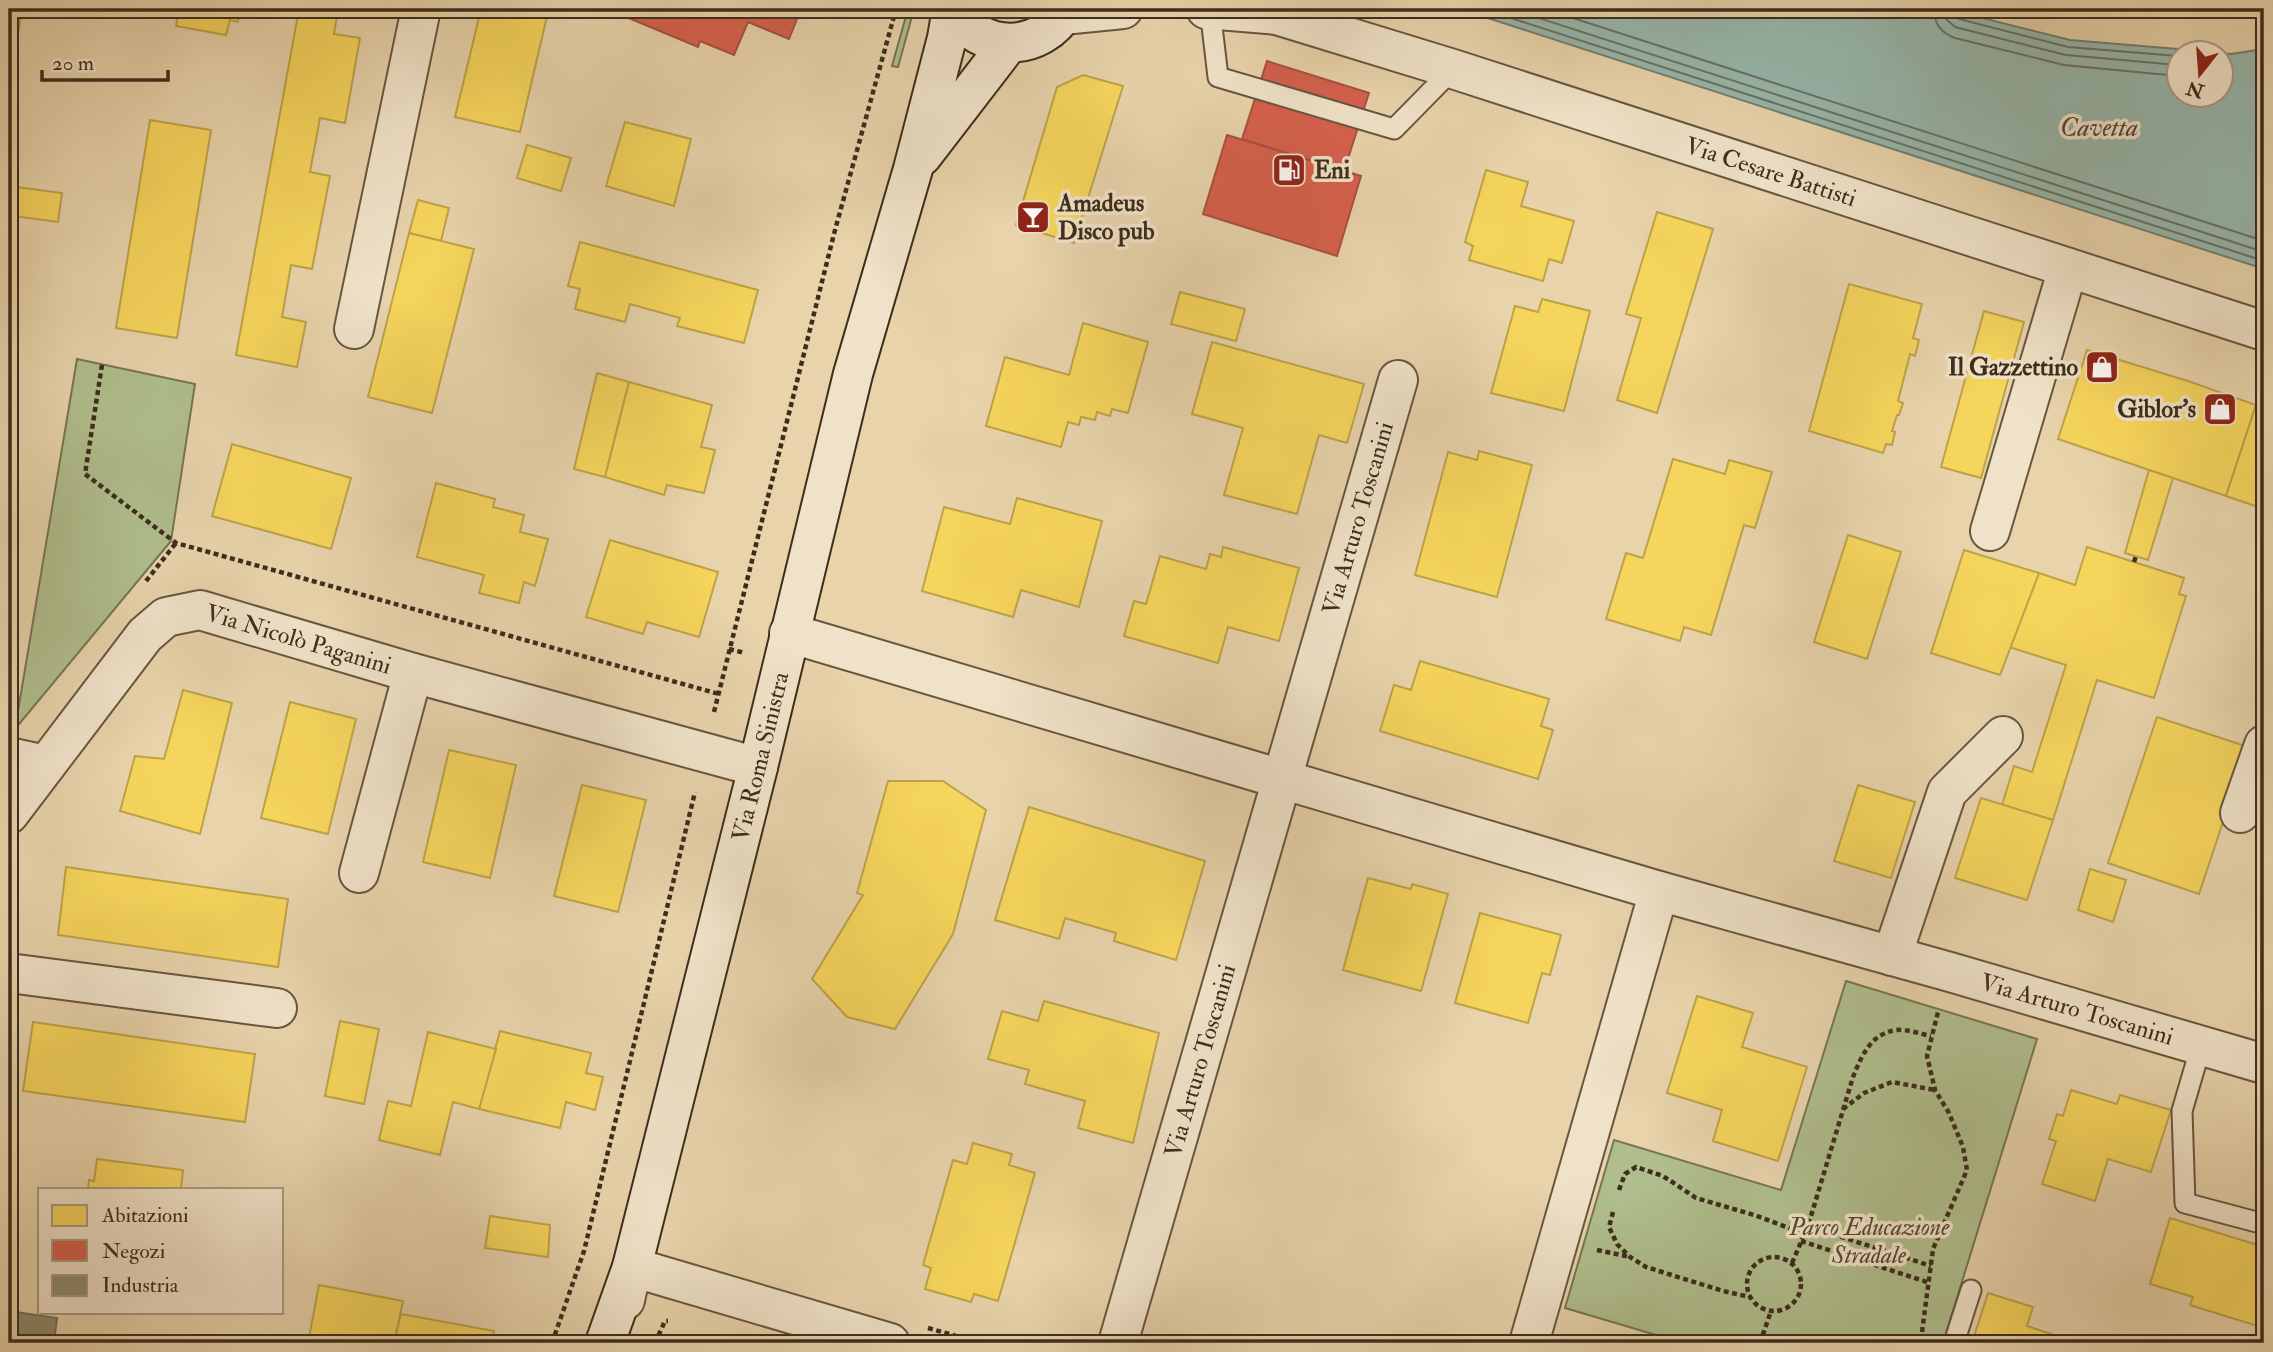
<svg xmlns="http://www.w3.org/2000/svg" width="2273" height="1352" font-family="'IM FELL Double Pica',serif">
  <rect width="100%" height="100%" fill="#e8d3ab"/>
  <filter id="stains"><feTurbulence type="fractalNoise" baseFrequency=".00286" numOctaves="4"/><feColorMatrix values="0 0 0 0 .2 0 0 0 0 .09 0 0 0 0 .02 0 0 0 .5 -.17"/></filter>
  <radialGradient id="worn" r=".72"><stop offset=".6" stop-color="#630" stop-opacity="0"/><stop offset="1" stop-color="#630" stop-opacity=".3"/></radialGradient>
  <g fill="#b0be8d" stroke="#767655" stroke-width="2">
    <path d="M 908,9 L 914,9 L 898,67 L 892,66 Z"/>
    <path d="M 77,359 L 195,384 L 171,541 L 15,729 Z"/>
    <path d="M 1846,981 L 2037,1039 L 1943,1343 L 1683,1343 L 1565,1308 L 1614,1140 L 1781,1190 Z"/>
  </g>
  <path fill="#97b7ac" stroke="#738073" stroke-width="2" d="M 1460,9 L 1947,9 L 2070,40 L 2214,52 L 2178,52 L 2178,94 L 2220,94 L 2221,53 L 2231,54 L 2264,49 L 2264,269 Z"/>
  <g fill="#f6d55c" stroke="#bea349" stroke-width="2">
    <path d="M 9,9 L 22,9 L 19,29 L 9,26 Z"/>
    <path d="M 179,9 L 240,9 L 238,22 L 230,20 L 226,35 L 176,26 Z"/>
    <path d="M 299,9 L 338,9 L 334,34 L 360,38 L 345,123 L 320,118 L 310,172 L 330,176 L 312,269 L 291,265 L 282,317 L 306,322 L 297,367 L 236,355 Z"/>
    <path d="M 481,9 L 511,9 L 547,16 L 520,132 L 455,117 Z"/>
    <path d="M 1083,75 L 1123,86 L 1074,243 L 1016,225 L 1057,87 Z"/>
    <path d="M 150,120 L 211,130 L 177,338 L 116,328 Z"/>
    <path d="M 625,122 L 691,139 L 674,206 L 606,186 Z"/>
    <path d="M 527,145 L 571,158 L 561,191 L 517,178 Z"/>
    <path d="M 1486,170 L 1528,182 L 1521,206 L 1574,221 L 1562,263 L 1549,259 L 1543,281 L 1469,260 L 1473,246 L 1465,242 Z"/>
    <path d="M 17,187 L 62,193 L 58,222 L 13,216 Z"/>
    <path d="M 418,200 L 449,208 L 441,241 L 409,233 Z"/>
    <path d="M 1657,212 L 1713,229 L 1657,413 L 1617,400 L 1641,318 L 1626,314 Z"/>
    <path d="M 409,233 L 474,249 L 432,413 L 368,397 Z"/>
    <path d="M 580,242 L 758,290 L 744,343 L 677,326 L 680,318 L 630,304 L 625,322 L 575,309 L 580,289 L 568,286 Z"/>
    <path d="M 1849,284 L 1922,304 L 1913,338 L 1919,340 L 1915,356 L 1910,354 L 1898,401 L 1903,403 L 1899,415 L 1897,415 L 1892,431 L 1895,432 L 1892,445 L 1886,444 L 1883,453 L 1809,431 Z"/>
    <path d="M 1180,292 L 1245,309 L 1236,341 L 1171,324 Z"/>
    <path d="M 1542,299 L 1590,311 L 1564,411 L 1491,393 L 1515,306 L 1538,312 Z"/>
    <path d="M 1984,311 L 2024,322 L 1981,478 L 1941,467 Z"/>
    <path d="M 1083,323 L 1148,342 L 1128,413 L 1112,409 L 1110,416 L 1097,412 L 1095,420 L 1081,417 L 1079,425 L 1068,422 L 1061,447 L 986,426 L 1005,357 L 1069,375 Z"/>
    <path d="M 1212,342 L 1364,384 L 1347,443 L 1319,435 L 1297,514 L 1224,495 L 1243,428 L 1192,414 Z"/>
    <path d="M 2087,350 L 2188,381 L 2256,405 L 2226,496 L 2058,439 Z"/>
    <path d="M 597,373 L 629,382 L 605,477 L 574,469 Z"/>
    <path d="M 629,382 L 712,405 L 701,447 L 715,450 L 704,493 L 667,485 L 664,495 L 605,477 Z"/>
    <path d="M 2256,405 L 2264,407 L 2264,509 L 2226,496 Z"/>
    <path d="M 232,444 L 351,478 L 331,549 L 212,516 Z"/>
    <path d="M 1479,451 L 1532,465 L 1497,597 L 1415,575 L 1448,452 L 1477,460 Z"/>
    <path d="M 1673,459 L 1725,474 L 1729,460 L 1772,472 L 1755,528 L 1744,525 L 1711,635 L 1684,627 L 1680,641 L 1606,619 L 1626,553 L 1643,558 Z"/>
    <path d="M 2149,470 L 2173,478 L 2148,560 L 2125,553 Z"/>
    <path d="M 436,483 L 495,499 L 493,507 L 524,515 L 520,532 L 548,539 L 535,586 L 524,582 L 519,603 L 479,593 L 484,575 L 417,557 Z"/>
    <path d="M 1017,498 L 1102,521 L 1079,607 L 1021,590 L 1013,617 L 922,591 L 944,507 L 1010,524 Z"/>
    <path d="M 1848,535 L 1901,552 L 1867,659 L 1814,642 Z"/>
    <path d="M 610,540 L 718,572 L 699,637 L 647,622 L 643,634 L 586,617 Z"/>
    <path d="M 1223,547 L 1299,568 L 1279,641 L 1228,627 L 1218,663 L 1124,636 L 1134,601 L 1146,604 L 1160,556 L 1206,569 L 1210,554 L 1221,557 Z"/>
    <path d="M 2087,547 L 2184,578 L 2179,594 L 2186,596 L 2154,698 L 2097,680 L 2053,820 L 2002,805 L 2014,766 L 2032,772 L 2066,665 L 2009,647 L 2039,573 L 2075,585 Z"/>
    <path d="M 1964,550 L 2039,573 L 2000,675 L 1931,653 Z"/>
    <path d="M 1420,661 L 1549,699 L 1541,726 L 1553,730 L 1538,779 L 1380,731 L 1394,685 L 1411,690 Z"/>
    <path d="M 183,690 L 232,703 L 200,834 L 120,811 L 135,756 L 164,759 Z"/>
    <path d="M 290,702 L 356,719 L 328,834 L 261,818 Z"/>
    <path d="M 2157,717 L 2248,747 L 2199,894 L 2108,863 Z"/>
    <path d="M 449,750 L 516,765 L 490,878 L 423,862 Z"/>
    <path d="M 888,781 L 943,781 L 986,810 L 953,934 L 895,1029 L 847,1017 L 812,979 L 863,895 L 857,893 Z"/>
    <path d="M 582,785 L 646,800 L 618,912 L 554,896 Z"/>
    <path d="M 1858,785 L 1915,802 L 1891,878 L 1834,861 Z"/>
    <path d="M 1981,798 L 2053,820 L 2027,900 L 1955,878 Z"/>
    <path d="M 1029,807 L 1205,861 L 1176,960 L 1114,941 L 1116,933 L 1065,918 L 1059,939 L 995,920 Z"/>
    <path d="M 66,867 L 288,899 L 278,967 L 58,935 Z"/>
    <path d="M 2090,869 L 2126,880 L 2113,922 L 2078,910 Z"/>
    <path d="M 1368,878 L 1411,889 L 1412,884 L 1448,894 L 1421,991 L 1343,970 Z"/>
    <path d="M 1480,913 L 1561,935 L 1550,975 L 1542,973 L 1528,1023 L 1455,1003 Z"/>
    <path d="M 1697,996 L 1753,1013 L 1742,1047 L 1807,1067 L 1778,1161 L 1713,1141 L 1722,1110 L 1667,1093 Z"/>
    <path d="M 1044,1001 L 1159,1033 L 1133,1143 L 1078,1128 L 1085,1101 L 1025,1084 L 1029,1070 L 988,1059 L 1002,1011 L 1038,1021 Z"/>
    <path d="M 340,1021 L 379,1029 L 364,1104 L 325,1096 Z"/>
    <path d="M 33,1022 L 255,1054 L 245,1122 L 23,1091 Z"/>
    <path d="M 500,1031 L 591,1053 L 586,1073 L 603,1077 L 595,1110 L 566,1102 L 560,1128 L 479,1109 Z"/>
    <path d="M 428,1032 L 496,1049 L 479,1109 L 453,1102 L 440,1155 L 379,1140 L 388,1101 L 411,1106 Z"/>
    <path d="M 2071,1090 L 2117,1104 L 2120,1095 L 2171,1110 L 2151,1172 L 2108,1159 L 2095,1201 L 2042,1184 L 2056,1141 L 2049,1139 L 2057,1114 L 2063,1116 Z"/>
    <path d="M 973,1143 L 1012,1154 L 1009,1165 L 1035,1173 L 998,1301 L 974,1294 L 971,1302 L 925,1289 L 931,1268 L 923,1265 L 953,1160 L 967,1164 Z"/>
    <path d="M 97,1159 L 183,1170 L 181,1189 L 88,1189 L 89,1180 L 94,1181 Z"/>
    <path d="M 490,1216 L 550,1225 L 548,1257 L 485,1248 Z"/>
    <path d="M 2170,1218 L 2264,1247 L 2264,1328 L 2190,1305 L 2193,1297 L 2150,1284 Z"/>
    <path d="M 319,1285 L 403,1301 L 394,1343 L 308,1343 Z"/>
    <path d="M 1988,1293 L 2033,1307 L 2027,1326 L 2051,1334 L 2048,1343 L 1972,1343 Z"/>
    <path d="M 401,1314 L 494,1331 L 492,1343 L 394,1343 Z"/>
  </g>
  <g fill="#d6604d" stroke="#a8513f" stroke-width="2">
    <path d="M 607,9 L 801,9 L 789,39 L 748,22 L 734,55 L 700,41 L 698,47 Z"/>
    <path d="M 1267,61 L 1369,93 L 1344,171 L 1242,139 Z"/>
    <path d="M 1227,135 L 1361,176 L 1337,256 L 1203,214 Z"/>
  </g>
  <g fill="#8c8c6e" stroke="#747056" stroke-width="2">
    <path d="M 2264,969 L 2264,998 L 2257,996 Z"/>
    <path d="M 9,1311 L 57,1318 L 54,1343 L 9,1343 Z"/>
  </g>
  <g fill="none" stroke-linecap="round" stroke-linejoin="round">
    <g stroke="#6a7264" stroke-width="2">
      <path d="M 1483,9 L 2264,261"/>
      <path d="M 1511,9 L 2264,252"/>
      <path d="M 1545,9 L 2264,241"/>
      <path d="M 1934,9 C 1934,23 1941,33 1955,38 L 2064,65 L 2178,76"/>
      <path d="M 1944,9 L 1947,20 L 1955,27 L 2066,55 L 2178,65"/>
      <path d="M 1953,9 L 1954,15 L 1959,19 L 2068,47 L 2178,56"/>
    </g>
    <g stroke="#685640" stroke-width="23">
      <g id="lane">
        <path d="M 1210,9 L 1218,77 L 1394,129 L 1453,69"/>
        <path d="M 2201,1046 L 2182,1111 L 2185,1203 L 2264,1224"/>
        <path d="M 1954,1343 L 1971,1290"/>
      </g>
    </g>
    <g stroke="#685640" stroke-width="42">
      <g id="street">
        <path d="M 1206,9 L 1278,15"/>
        <path id="s1" d="M 1257,9 L 1453,69 L 2264,331"/>
        <path d="M 1063,15 L 1123,9"/>
        <path d="M 354,329 L 421,9"/>
        <path d="M 1990,531 L 2068,268"/>
        <path id="s2" d="M 789,633 L 1659,891 L 1950,972 L 2264,1064"/>
        <path d="M 9,757 L 46,765"/>
        <path d="M 2240,813 L 2264,745"/>
        <path id="s3" d="M 9,814 L 145,635 L 166,617 L 200,610 L 413,673 L 758,767"/>
        <path d="M 359,873 L 413,673"/>
        <path d="M 1892,956 L 1947,792 L 2003,736"/>
        <path d="M 9,973 L 277,1008"/>
        <path d="M 625,1300 L 632,1267 L 890,1343"/>
        <path id="s4" d="M 1118,1343 L 1398,380"/>
        <path d="M 1529,1343 L 1659,891"/>
      </g>
    </g>
    <g stroke="#3d2d1d" stroke-width="42">
      <g id="secondary">
        <path d="M 954,9 C 978,54 1042,54 1066,9"/>
        <path d="M 922,156 L 1008,44"/>
        <path id="s5" d="M 605,1343 L 632,1267 L 758,767 L 853,374 L 913,169 L 947,38 L 952,9"/>
      </g>
    </g>
    <g stroke="#3d2d1d" stroke-width="4.5" stroke-dasharray="5 3.5" stroke-linecap="butt">
      <path d="M 102,365 L 85,474 L 176,543 L 719,694"/>
      <path d="M 2134,562 L 2136,556"/>
      <path d="M 146,581 L 176,543"/>
      <path d="M 729,649 L 745,653"/>
      <path d="M 714,712 L 835,230 L 896,9"/>
      <path d="M 1843,1109 L 1864,1093 L 1892,1082 L 1935,1090"/>
      <path d="M 1619,1190 L 1625,1174 L 1636,1167 L 1663,1176 L 1696,1198 L 1754,1215 L 1805,1234"/>
      <path d="M 1613,1212 L 1609,1227 L 1617,1244 L 1630,1257 L 1646,1267 L 1723,1291 L 1750,1297"/>
      <path d="M 1808,1226 L 1931,1266"/>
      <path d="M 1801,1241 L 1930,1283"/>
      <path d="M 1597,1250 L 1630,1257"/>
      <circle cx="1774" cy="1284" r="27"/>
      <path d="M 1792,1263 L 1808,1226 L 1853,1077 C 1862,1055 1871,1033 1897,1030 C 1907,1029 1921,1034 1931,1036"/>
      <path d="M 928,1328 L 981,1343"/>
      <path d="M 1922,1332 L 1933,1249 L 1967,1170 L 1963,1147 L 1949,1113 L 1935,1090 L 1927,1056 L 1938,1012"/>
      <path d="M 552,1343 L 584,1251 L 695,792"/>
      <path d="M 655,1343 L 665,1321 L 668,1321"/>
      <path d="M 1760,1343 L 1771,1311"/>
    </g>
    <use href="#lane" stroke="#f0e2c8" stroke-width="19"/>
    <use href="#street" stroke="#f0e2c8" stroke-width="38"/>
    <use href="#secondary" stroke="#f0e2c8" stroke-width="38"/>
  </g>
  <defs>
    <g id="fuel-square" transform="scale(1.75)"><rect x="-9" y="-9" width="18" height="18" rx="4" fill="#8f2418" stroke="#f0e2c8"/><path d="M-5.5-6h7V0h2V4h1.3V-2.5L3-4.5l.8-.8L6-3V5H2.5V1h-1V6h-7ZM-4.2-4.7v3.2H.2V-4.7Z" fill="#fff"/></g>
    <g id="bar-square" transform="scale(1.75)"><rect x="-9" y="-9" width="18" height="18" rx="4" fill="#8f2418" stroke="#f0e2c8"/><path d="M-6-5H6L.8 .8V4.5H3.5V6h-7V4.5H-.8V.8Z" fill="#fff"/></g>
    <g id="shop-square" transform="scale(1.75)"><rect x="-9" y="-9" width="18" height="18" rx="4" fill="#8f2418" stroke="#f0e2c8"/><path d="M-5-2.5h2.3a2.7 3.5 0 0 1 5.4 0H5L5.5 6h-11ZM-1.5-2.5h3a1.5 2.3 0 0 0-3 0Z" fill="#fff"/></g>
  </defs>
  <g fill-rule="evenodd">
    <use href="#fuel-square" x="1289" y="170"/>
    <use href="#bar-square" x="1033" y="217"/>
    <use href="#shop-square" x="2102" y="367"/>
    <use href="#shop-square" x="2220" y="409"/>
  </g>
  <g text-anchor="middle" stroke-width="7" stroke-linejoin="round" paint-order="stroke">
    <g font-size="24" font-weight="bold" fill="#3d2d1d" stroke="#f0e2c8" text-anchor="start">
      <text x="1314" y="178">Eni</text>
      <text x="1058" y="211">Amadeus<tspan x="1058" dy="28">Disco pub</tspan></text>
      <text x="2078" y="375" text-anchor="end">Il Gazzettino</text>
      <text x="2196" y="417" text-anchor="end">Giblor's</text>
    </g>
    <g font-size="24" fill="#3d2d1d" stroke="#f0e2c8">
      <text dy="8" stroke="none"><textPath href="#s1" startOffset="539">Via Cesare Battisti</textPath></text>
      <text dy="8" stroke="none"><textPath href="#s4" startOffset="859">Via Arturo Toscanini</textPath></text>
      <text dy="8" stroke="none"><textPath href="#s3" startOffset="390">Via Nicolò Paganini</textPath></text>
      <text dy="8" stroke="none"><textPath href="#s5" startOffset="607">Via Roma Sinistra</textPath></text>
      <text dy="8" stroke="none"><textPath href="#s2" startOffset="1342">Via Arturo Toscanini</textPath></text>
      <text dy="8" stroke="none"><textPath href="#s4" startOffset="294">Via Arturo Toscanini</textPath></text>
    </g>
    <g font-size="24" font-style="italic" fill="#544a33" stroke="#f0e2c8">
      <text x="1869" y="1235">Parco Educazione<tspan x="1869" dy="28">Stradale</tspan></text>
    </g>
    <g font-size="26" font-style="italic" fill="#4f493a" stroke="#f0e2c8">
      <text x="2099" y="136">Cavetta</text>
    </g>
  </g>
  <rect width="2273" height="1352" fill="none" stroke="#e8d3ab" stroke-width="35"/>
  <rect x="10" y="10" width="2252" height="1331" fill="none" stroke="#3d2d1d" stroke-width="3.5"/>
  <rect x="18" y="18" width="2238" height="1317" fill="none" stroke="#3d2d1d" stroke-width="2"/>
  <rect x="38" y="1188" width="245" height="126" fill="#f0e2c8" stroke="#a89a84" stroke-width="2"/>
  <rect x="52" y="1205" width="35" height="21" fill="#f6d55c" stroke="#a89a84" stroke-width="2"/>
  <text x="102" y="1222" font-size="21" fill="#3d2d1d">Abitazioni</text>
  <rect x="52" y="1240" width="35" height="21" fill="#d6604d" stroke="#a89a84" stroke-width="2"/>
  <text x="102" y="1258" font-size="21" fill="#3d2d1d">Negozi</text>
  <rect x="52" y="1275" width="35" height="21" fill="#8c8c6e" stroke="#a89a84" stroke-width="2"/>
  <text x="102" y="1292" font-size="21" fill="#3d2d1d">Industria</text>
  <g transform="translate(2200 74) rotate(197)"><circle r="33" fill="#f0e2c8" stroke="#a89a84" stroke-width="2"/>
  <path d="M0-5L12 26L0 18L-12 26Z" fill="#8f2418"/>
  <text y="-10" font-size="19" font-weight="bold" text-anchor="middle" fill="#3d2d1d">N</text>
  </g>
  <path d="M42 70v10h126v-10" fill="none" stroke="#3d2d1d" stroke-width="3.5"/>
  <text x="52" y="70" font-size="21" fill="#3d2d1d" stroke="#f0e2c8" stroke-width="5" paint-order="stroke">20 m</text>
  <rect width="100%" height="100%" filter="url(#stains)"/>
  <rect width="100%" height="100%" fill="url(#worn)"/>
</svg>
